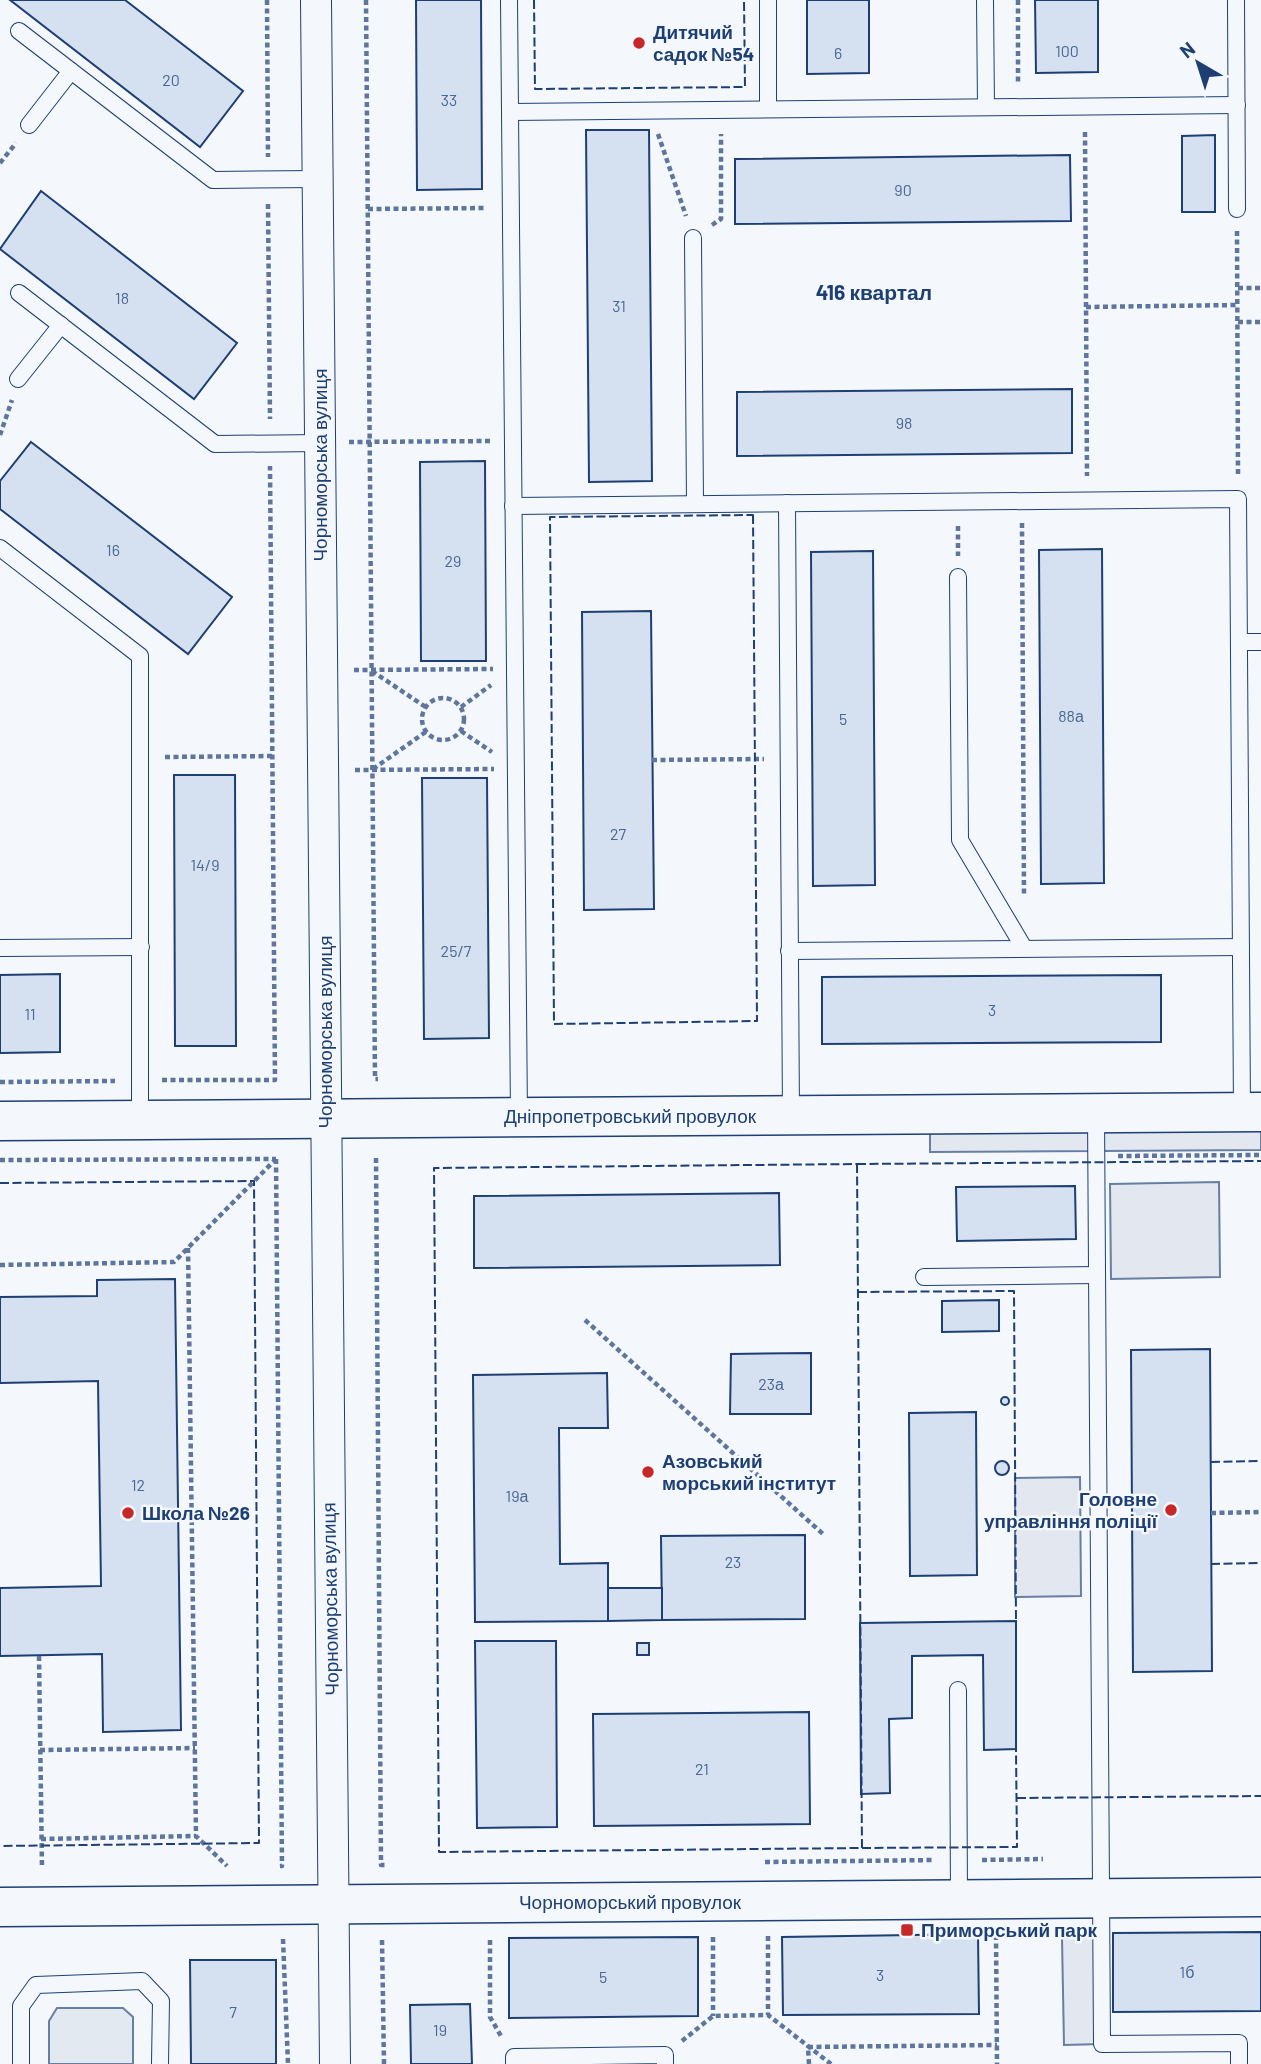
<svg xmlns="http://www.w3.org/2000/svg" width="1261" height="2064" font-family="Barlow,sans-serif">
  <rect width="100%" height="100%" fill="#f4f7fb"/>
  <path fill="#e3e9f0" stroke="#687fa3" stroke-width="2" d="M 57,2008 L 123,2008 L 133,2017 L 133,2064 L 49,2064 L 49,2021 Z"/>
  <g fill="#e3e8f0" stroke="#687fa3" stroke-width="2">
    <path d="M 1261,1112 L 1261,1150 L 1102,1151 L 1101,1113 Z"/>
    <path d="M 1092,1113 L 1091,1151 L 930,1152 L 930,1115 Z"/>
    <path d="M 1219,1182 L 1220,1277 L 1111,1279 L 1110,1184 Z"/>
    <path d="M 1080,1477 L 1081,1596 L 1015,1597 L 1015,1478 Z"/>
    <path d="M 1100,1937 L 1102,2044 L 1064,2045 L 1062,1938 Z"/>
  </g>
  <g fill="#d5e0f0" stroke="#1d3f73" stroke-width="2">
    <path d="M 10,0 L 125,0 L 243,91 L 200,147 Z"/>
    <path d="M 416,0 L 481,0 L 482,189 L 417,190 Z"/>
    <path d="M 807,0 L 869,0 L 869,73 L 807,74 Z"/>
    <path d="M 1035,0 L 1098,0 L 1098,72 L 1036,73 Z"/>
    <path d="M 586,130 L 649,130 L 652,481 L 589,482 Z"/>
    <path d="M 1215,135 L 1215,212 L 1182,212 L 1182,136 Z"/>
    <path d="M 1070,155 L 1071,221 L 735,224 L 735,159 Z"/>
    <path d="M 41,191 L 237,343 L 194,399 L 0,249 Z"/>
    <path d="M 1072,389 L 1072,453 L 737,456 L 737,392 Z"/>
    <path d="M 31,442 L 232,597 L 188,654 L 0,509 L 0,481 Z"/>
    <path d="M 485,461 L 486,661 L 421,661 L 420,462 Z"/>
    <path d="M 1102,549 L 1104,883 L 1041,884 L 1039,550 Z"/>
    <path d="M 873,551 L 875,885 L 813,886 L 811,552 Z"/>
    <path d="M 651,611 L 654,909 L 584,910 L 582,612 Z"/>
    <path d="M 174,775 L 235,775 L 236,1046 L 175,1046 Z"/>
    <path d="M 422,778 L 487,778 L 489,1038 L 424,1039 Z"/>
    <path d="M 60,974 L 60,1052 L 0,1053 L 0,975 Z"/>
    <path d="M 1161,975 L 1161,1042 L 822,1044 L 822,977 Z"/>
    <path d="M 1075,1186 L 1076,1239 L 957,1241 L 956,1187 Z"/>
    <path d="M 779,1193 L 780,1265 L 474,1268 L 474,1196 Z"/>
    <path d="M 175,1279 L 181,1730 L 103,1732 L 102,1654 L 0,1656 L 0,1588 L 101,1586 L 98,1381 L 0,1383 L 0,1297 L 97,1296 L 97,1280 Z"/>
    <path d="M 999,1300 L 999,1331 L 942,1332 L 942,1301 Z"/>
    <path d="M 1210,1349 L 1212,1671 L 1133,1672 L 1131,1350 Z"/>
    <path d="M 811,1353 L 811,1414 L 730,1414 L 731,1354 Z"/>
    <path d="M 607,1373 L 608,1428 L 559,1428 L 560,1564 L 608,1563 L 608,1621 L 475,1622 L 473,1375 Z"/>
    <circle cx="1005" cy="1401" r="4"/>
    <path d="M 976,1412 L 977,1575 L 910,1576 L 909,1413 Z"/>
    <circle cx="1002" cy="1468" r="7"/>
    <path d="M 805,1535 L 805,1619 L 662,1620 L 661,1536 Z"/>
    <path d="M 608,1588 L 662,1588 L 662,1620 L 608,1621 Z"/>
    <path d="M 1016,1621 L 1016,1749 L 984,1750 L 983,1655 L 912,1656 L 912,1718 L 889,1719 L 890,1793 L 861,1794 L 860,1623 Z"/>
    <path d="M 475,1641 L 556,1641 L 557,1827 L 477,1828 Z"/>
    <rect x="637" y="1643" width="12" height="12"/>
    <path d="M 809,1712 L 810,1824 L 594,1826 L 593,1714 Z"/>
    <path d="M 1261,1932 L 1261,2011 L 1113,2012 L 1113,1933 Z"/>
    <path d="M 978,1934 L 979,2014 L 783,2015 L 782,1937 Z"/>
    <path d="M 698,1937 L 698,2016 L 509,2018 L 509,1938 Z"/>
    <path d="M 190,1960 L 276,1960 L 276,2064 L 191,2064 Z"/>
    <path d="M 470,2004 L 472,2064 L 411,2064 L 410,2005 Z"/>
  </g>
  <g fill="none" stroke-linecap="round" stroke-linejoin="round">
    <g stroke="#1d3f73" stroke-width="18">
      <g id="service">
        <path d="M 509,0 L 519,1117"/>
        <path d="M 768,0 L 768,109"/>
        <path d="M 985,0 L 986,107"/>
        <path d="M 1236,0 L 1237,209"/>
        <path d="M 19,31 L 213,180 L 318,179"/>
        <path d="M 510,112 L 1237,105"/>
        <path d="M 29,125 L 71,71"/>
        <path d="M 693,238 L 695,504"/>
        <path d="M 19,293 L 215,444 L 320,443"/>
        <path d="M 18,379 L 61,325"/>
        <path d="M 787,503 L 791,1115"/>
        <path d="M 513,506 L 1238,499 L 1242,1112"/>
        <path d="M 0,548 L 140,656 L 140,1120"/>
        <path d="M 958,577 L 960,840 L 1024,948"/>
        <path d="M 1239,642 L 1261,642"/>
        <path d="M 0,948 L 141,947"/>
        <path d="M 789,951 L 1241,947"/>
        <path d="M 1096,1113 L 1102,2044 L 1239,2043 L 1239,2064"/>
        <path d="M 924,1277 L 1097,1275"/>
        <path d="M 958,1690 L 959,1899"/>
        <path d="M 21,2064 L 21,2006 L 36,1985 L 142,1981 L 161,2001 L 160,2064"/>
        <path d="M 514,2064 L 514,2057 L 665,2055 L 665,2064"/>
      </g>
    </g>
    <g stroke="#1d3f73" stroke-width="32">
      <path id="minor" d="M 316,0 L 335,2064"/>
    </g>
    <g stroke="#1d3f73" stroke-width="41">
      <g id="secondary">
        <path d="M 0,1121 L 1261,1112"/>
        <path d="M 0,1907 L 1261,1897"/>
      </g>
    </g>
    <g stroke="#5e769c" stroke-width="4.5" stroke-dasharray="5 3.5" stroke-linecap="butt">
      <path d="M 267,0 L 268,157"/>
      <path d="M 366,0 L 375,1079 L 378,1079"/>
      <path d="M 1018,0 L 1018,83"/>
      <path d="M 1085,132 L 1087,476"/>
      <path d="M 658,134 L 686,216"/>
      <path d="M 0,163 L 16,143"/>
      <path d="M 268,204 L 270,419"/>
      <path d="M 368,209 L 486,208"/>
      <path d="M 712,225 L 721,219 L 721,134"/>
      <path d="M 1237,231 L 1238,474"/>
      <path d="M 1238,288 L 1261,288"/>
      <path d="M 1086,307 L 1237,305"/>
      <path d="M 1238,322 L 1261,322"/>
      <path d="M 0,435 L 12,400"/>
      <path d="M 349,442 L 491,441"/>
      <path d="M 1022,523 L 1024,896"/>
      <path d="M 958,526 L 958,556"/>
      <path d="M 354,670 L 493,669"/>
      <path d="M 372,671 L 427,708"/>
      <circle cx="443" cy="719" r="21"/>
      <path d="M 461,707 L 491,685"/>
      <path d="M 461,731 L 492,752"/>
      <path d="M 165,757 L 273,756"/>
      <path d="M 652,760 L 764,759"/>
      <path d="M 373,769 L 427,731"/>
      <path d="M 355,770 L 494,769"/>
      <path d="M 162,1080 L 275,1080 L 270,466"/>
      <path d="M 0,1082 L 115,1081"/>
      <path d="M 1118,1156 L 1261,1155"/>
      <path d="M 376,1158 L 381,1865 L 385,1865"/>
      <path d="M 276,1159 L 282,1866 L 280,1866"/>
      <path d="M 0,1160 L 276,1159"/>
      <path d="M 188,1248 L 196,1836 L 227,1866"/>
      <path d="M 0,1265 L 174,1262 L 276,1159"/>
      <path d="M 585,1320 L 823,1534"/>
      <path d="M 1211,1513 L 1261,1512"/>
      <path d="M 39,1656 L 42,1868"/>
      <path d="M 40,1750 L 195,1748"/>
      <path d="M 41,1839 L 196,1836"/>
      <path d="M 982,1860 L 1043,1859"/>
      <path d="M 765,1862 L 935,1860"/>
      <path d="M 996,1935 L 997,2064"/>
      <path d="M 768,1936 L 768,2015"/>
      <path d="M 713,1937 L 713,2016"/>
      <path d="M 283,1939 L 288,2064"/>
      <path d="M 382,1940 L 384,2064"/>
      <path d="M 490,1940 L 490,2017 L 501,2036"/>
      <path d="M 682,2041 L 713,2016 L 768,2015 L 831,2064"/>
      <path d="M 809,2064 L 808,2047 L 997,2045"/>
    </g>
    <use href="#service" stroke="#f4f7fb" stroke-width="16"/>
    <use href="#minor" stroke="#f4f7fb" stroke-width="30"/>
    <use href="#secondary" stroke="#f4f7fb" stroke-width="38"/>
    <g stroke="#1d3f73" stroke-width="2" stroke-dasharray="9 3.5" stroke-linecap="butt">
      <path d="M 534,0 L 535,89 L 745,87 L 744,0"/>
      <path d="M 753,515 L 757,1021 L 554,1024 L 550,517 Z"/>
      <path d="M 857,1164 L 862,1848 L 439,1852 L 434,1168 Z"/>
      <path d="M 857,1164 L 1261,1161"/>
      <path d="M 0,1183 L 254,1181 L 259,1843 L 0,1846"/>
      <path d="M 858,1292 L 1014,1291 L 1016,1621"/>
      <path d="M 1211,1462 L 1261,1461"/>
      <path d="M 1211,1564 L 1261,1563"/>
      <path d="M 1017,1798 L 1261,1796"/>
      <path d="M 862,1848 L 1017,1847 L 1016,1749"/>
    </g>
  </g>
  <g fill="#c62828" stroke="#f4f7fb" stroke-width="2.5">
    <circle cx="639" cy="43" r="7"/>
    <circle cx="648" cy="1472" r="7"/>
    <circle cx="1171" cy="1510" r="7"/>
    <circle cx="128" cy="1513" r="7"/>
    <rect x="900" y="1923" width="14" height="14" rx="3.5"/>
  </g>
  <g text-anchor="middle" stroke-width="5" stroke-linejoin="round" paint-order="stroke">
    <g font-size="16" fill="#4b6792">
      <text x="1067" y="57">100</text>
      <text x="838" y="59">6</text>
      <text x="171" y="86">20</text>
      <text x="449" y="106">33</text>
      <text x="903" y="196">90</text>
      <text x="122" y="304">18</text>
      <text x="619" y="312">31</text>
      <text x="904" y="429">98</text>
      <text x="113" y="556">16</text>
      <text x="453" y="567">29</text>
      <text x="1071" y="722">88а</text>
      <text x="843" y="725">5</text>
      <text x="618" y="840">27</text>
      <text x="205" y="871">14/9</text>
      <text x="456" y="957">25/7</text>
      <text x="992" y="1016">3</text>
      <text x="30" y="1020">11</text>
      <text x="771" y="1390">23а</text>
      <text x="138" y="1491">12</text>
      <text x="517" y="1502">19а</text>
      <text x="733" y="1568">23</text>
      <text x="702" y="1775">21</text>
      <text x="1187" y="1978">1б</text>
      <text x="880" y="1981">3</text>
      <text x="603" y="1983">5</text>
      <text x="233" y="2018">7</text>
      <text x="440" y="2036">19</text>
    </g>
    <g font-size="19" font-weight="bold" fill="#1d3f73" stroke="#f4f7fb" text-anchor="start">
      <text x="653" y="39">Дитячий<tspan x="653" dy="22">садок №54</tspan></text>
      <text x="662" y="1468">Азовський<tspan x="662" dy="22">морський інститут</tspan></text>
      <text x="1157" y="1506" text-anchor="end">Головне<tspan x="1157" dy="22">управління поліції</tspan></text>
      <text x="142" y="1520">Школа №26</text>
      <text x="921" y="1937">Приморський парк</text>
    </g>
    <g font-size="19" fill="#1d3f73" stroke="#f4f7fb">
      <text transform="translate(320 465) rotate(-90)" y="7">Чорноморська вулиця</text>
      <text transform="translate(325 1032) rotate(-90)" y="7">Чорноморська вулиця</text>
      <text x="630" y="1123">Дніпропетровський провулок</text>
      <text transform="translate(330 1599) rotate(-91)" y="7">Чорноморська вулиця</text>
      <text x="630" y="1909">Чорноморський провулок</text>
    </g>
    <g font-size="21" font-weight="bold" fill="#1d3f73" stroke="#f4f7fb">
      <text x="874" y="300">416 квартал</text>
    </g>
  </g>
  <g transform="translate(1198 63) rotate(321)" stroke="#f4f7fb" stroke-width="5" paint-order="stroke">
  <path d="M0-5L12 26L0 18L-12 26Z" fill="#1d3f73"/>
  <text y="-10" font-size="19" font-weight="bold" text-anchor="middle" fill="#1d3f73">N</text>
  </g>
</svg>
